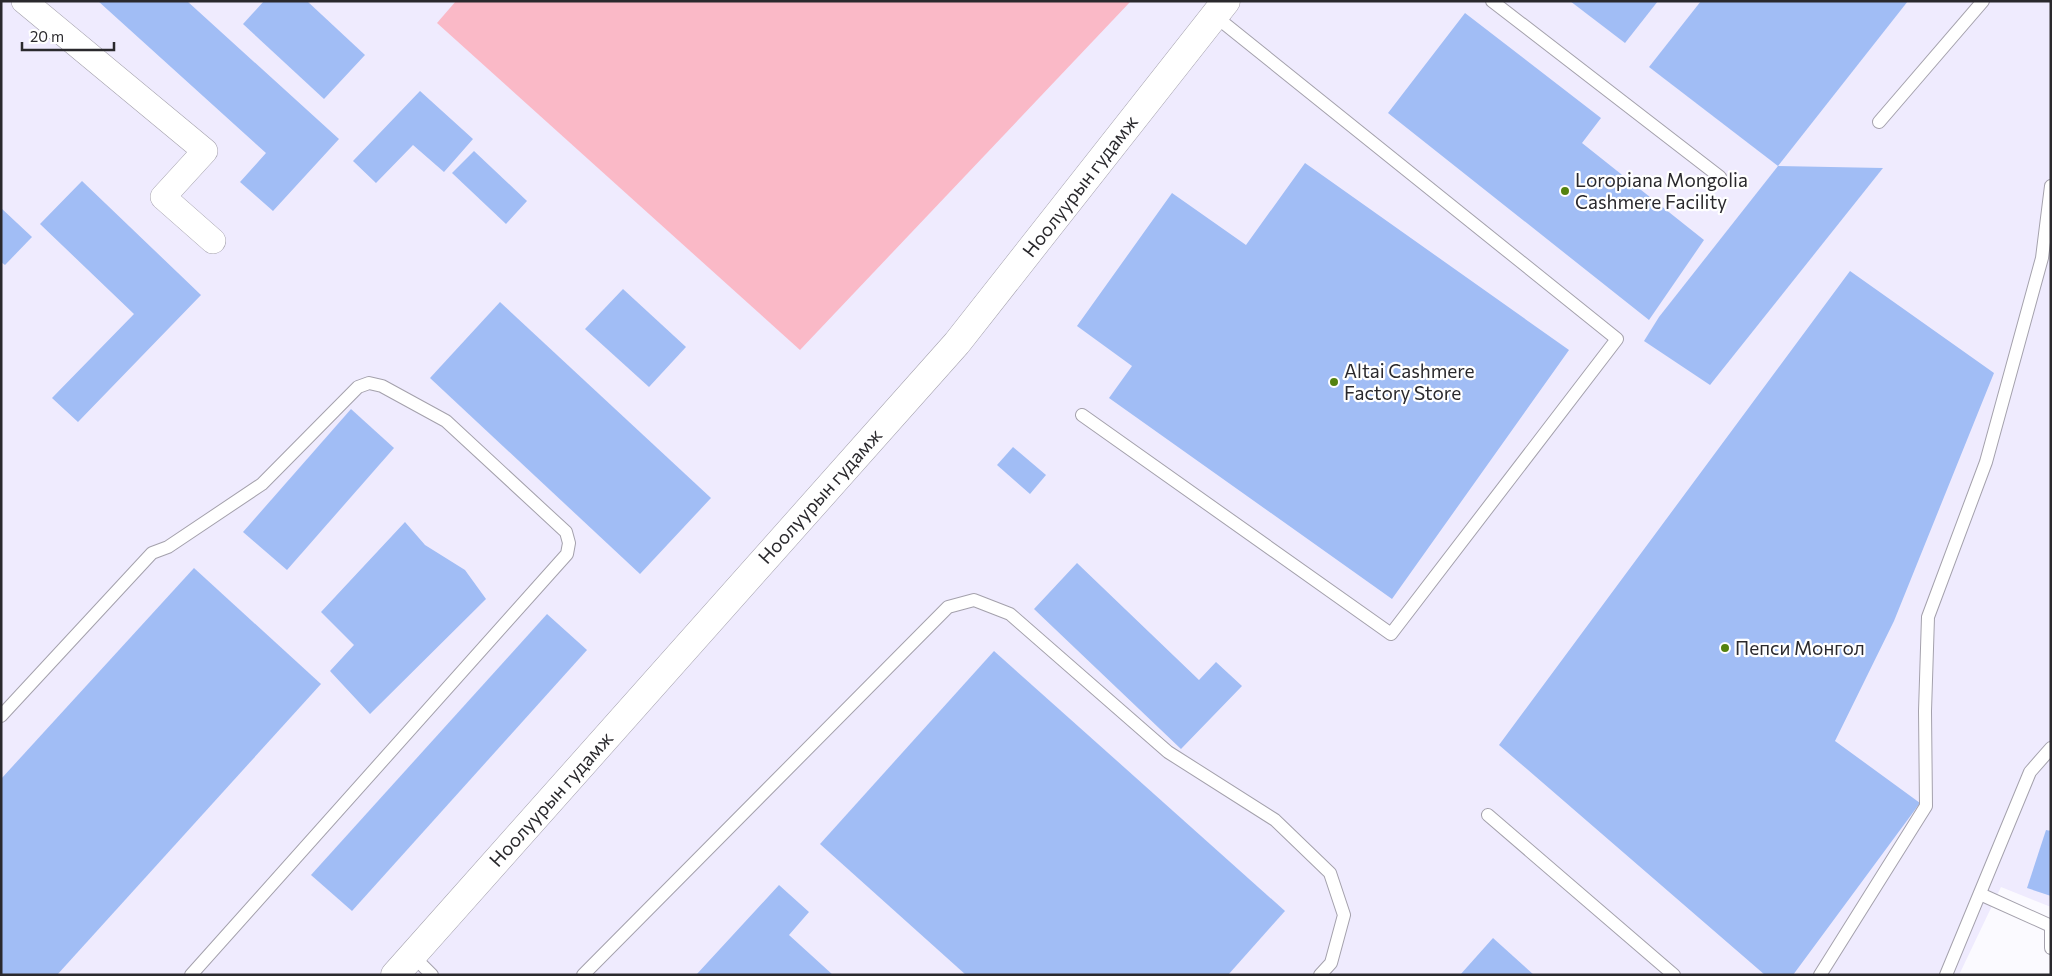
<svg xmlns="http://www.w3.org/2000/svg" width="2052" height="976" font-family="Commissioner,sans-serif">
  <rect width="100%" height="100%" fill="#fbfaff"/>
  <path fill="#efebfe" d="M 1,1 L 2051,1 L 2051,907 L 2001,887 L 1959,975 L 1,975 Z"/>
  <path fill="#fab9c7" d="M 456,1 L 1131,1 L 800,350 L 437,23 Z"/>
  <g fill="#a1bdf5">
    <path d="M 98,1 L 187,1 L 339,139 L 273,211 L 240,182 L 266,153 Z"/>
    <path d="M 264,1 L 307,1 L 365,55 L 324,99 L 243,24 Z"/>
    <path d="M 1570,1 L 1658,1 L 1625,43 Z"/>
    <path d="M 1701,1 L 1908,1 L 1778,166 L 1649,67 Z"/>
    <path d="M 1465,13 L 1601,118 L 1582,143 L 1704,240 L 1649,320 L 1388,113 Z"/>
    <path d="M 420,91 L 473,139 L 444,172 L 413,145 L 376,183 L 353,161 Z"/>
    <path d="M 474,151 L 527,201 L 506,224 L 452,173 Z"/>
    <path d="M 1305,163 L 1569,350 L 1392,599 L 1109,398 L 1132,366 L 1077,326 L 1172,193 L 1246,245 Z"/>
    <path d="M 1778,166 L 1883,168 L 1710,385 L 1644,341 L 1659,317 Z"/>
    <path d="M 82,181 L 201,295 L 78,422 L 52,398 L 134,314 L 40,224 Z"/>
    <path d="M 1,208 L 32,237 L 5,265 L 1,262 Z"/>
    <path d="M 1850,271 L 1994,373 L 1894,621 L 1835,741 L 1920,803 L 1793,975 L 1765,975 L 1499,745 Z"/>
    <path d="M 623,289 L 686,347 L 649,387 L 585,329 Z"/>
    <path d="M 500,302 L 711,498 L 640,574 L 430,378 Z"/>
    <path d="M 351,409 L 394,448 L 287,570 L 243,532 Z"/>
    <path d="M 1013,447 L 1046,475 L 1030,494 L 997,465 Z"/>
    <path d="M 405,522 L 425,545 L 465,570 L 486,599 L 370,714 L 330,671 L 354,645 L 321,612 Z"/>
    <path d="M 1077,563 L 1199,680 L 1216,662 L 1242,686 L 1181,749 L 1034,609 Z"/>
    <path d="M 194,568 L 321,684 L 57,975 L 1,975 L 1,779 Z"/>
    <path d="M 547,614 L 587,650 L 352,911 L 311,875 Z"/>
    <path d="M 994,651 L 1285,911 L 1228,975 L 966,975 L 820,844 Z"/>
    <path d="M 2046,830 L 2051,831 L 2051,896 L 2027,888 Z"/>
    <path d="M 779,885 L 809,912 L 789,935 L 833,975 L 696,975 Z"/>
    <path d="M 1493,938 L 1534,975 L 1460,975 Z"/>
  </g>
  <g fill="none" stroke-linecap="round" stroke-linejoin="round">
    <g stroke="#a4a1ac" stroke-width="14">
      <g id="service">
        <path d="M 1492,1 L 1720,177"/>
        <path d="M 1879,122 L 1983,1"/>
        <path d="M 1082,415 L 1391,634 L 1617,339 L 1215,16"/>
        <path d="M 1,716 L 152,553 L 168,547 L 262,484 L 358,387 L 369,383 L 382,386 L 446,421 L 566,532 L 569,543 L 567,554 L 191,975"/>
        <path d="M 1488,815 L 1674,975"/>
        <path d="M 1980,894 L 2051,926"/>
        <path d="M 2051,930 L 2051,948"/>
        <path d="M 412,955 L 432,975"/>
        <path d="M 583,975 L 948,607 L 974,600 L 1010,614 L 1168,752 L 1275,820 L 1330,873 L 1344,915 L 1331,963 L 1320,975"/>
        <path d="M 1820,975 L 1926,806 L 1925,711 L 1928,617 L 1986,462 L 2042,258 L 2051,186"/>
        <path d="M 1946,975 L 2030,772 L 2051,748"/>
      </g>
    </g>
    <g stroke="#a4a1ac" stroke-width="26">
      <path id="minor" d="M 24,1 L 205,151 L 163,197 L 213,241"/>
    </g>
    <g stroke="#a4a1ac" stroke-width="29">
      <path id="tertiary" d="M 395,975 L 957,343 L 1226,1"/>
    </g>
    <use href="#service" stroke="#fff" stroke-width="12"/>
    <use href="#minor" stroke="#fff" stroke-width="25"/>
    <use href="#tertiary" stroke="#fff" stroke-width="28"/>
  </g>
  <g fill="#54820f" stroke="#fff" stroke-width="2">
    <circle cx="1565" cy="191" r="5"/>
    <circle cx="1334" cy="382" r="5"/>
    <circle cx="1725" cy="648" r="5"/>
  </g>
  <g text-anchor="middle" stroke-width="4.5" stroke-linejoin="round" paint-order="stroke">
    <g font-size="19" fill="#2a292d" stroke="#fff" text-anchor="start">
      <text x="1575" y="187">Loropiana Mongolia<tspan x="1575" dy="22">Cashmere Facility</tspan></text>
      <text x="1344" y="378">Altai Cashmere<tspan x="1344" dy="22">Factory Store</tspan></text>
      <text x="1735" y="655">Пепси Монгол</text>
    </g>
    <g font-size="19" fill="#2a292d" stroke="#fff">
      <text transform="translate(1080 186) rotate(-52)" y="7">Ноолуурын гудамж</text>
      <text transform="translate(820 496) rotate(-48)" y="7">Ноолуурын гудамж</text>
      <text transform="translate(551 799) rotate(-48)" y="7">Ноолуурын гудамж</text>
    </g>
  </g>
  <rect width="2052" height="976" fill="none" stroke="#2a292d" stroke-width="5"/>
  <path d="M22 42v8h92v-8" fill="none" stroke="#2a292d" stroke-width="2.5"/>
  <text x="30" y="42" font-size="15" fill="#2a292d" stroke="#ffffff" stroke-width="4" paint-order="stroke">20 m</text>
</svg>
